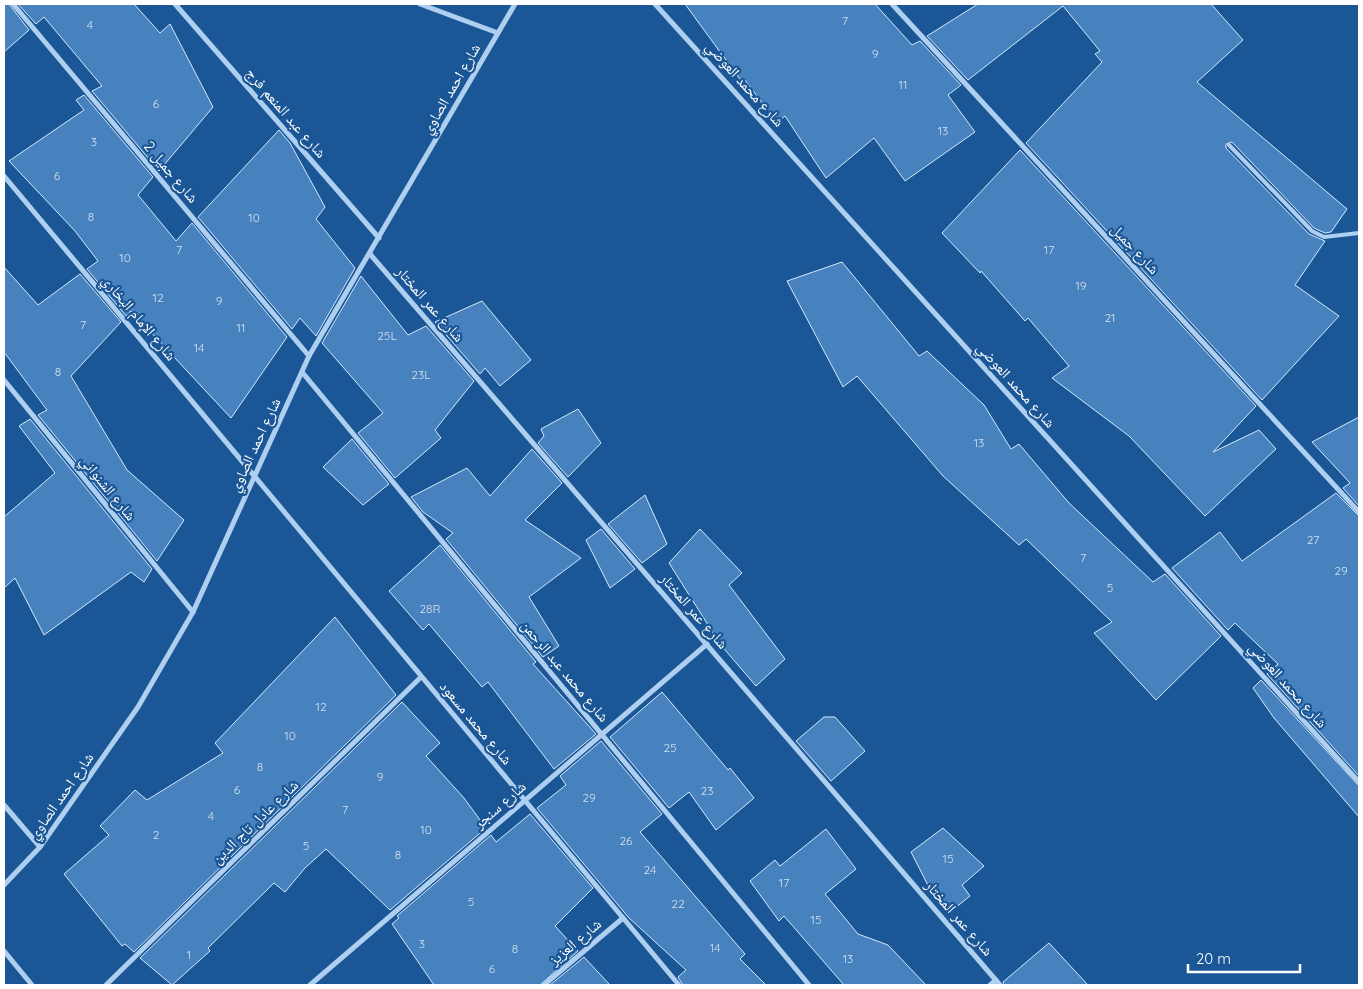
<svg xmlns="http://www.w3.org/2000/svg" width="1363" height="989" font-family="Quicksand,'Noto Naskh Arabic',sans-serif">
  <rect width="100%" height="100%" fill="#1b5796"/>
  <g fill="#4882be" stroke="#d5e8fb">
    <path d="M 4,4 L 9,4 L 29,30 L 4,52 Z"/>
    <path d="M 18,4 L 134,4 L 160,33 L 170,24 L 213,107 L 159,171 L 92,91 L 102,86 L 44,17 L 36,24 Z"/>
    <path d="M 685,4 L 875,4 L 912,45 L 920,41 L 961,85 L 948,95 L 975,132 L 905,181 L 874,138 L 826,178 L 785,116 L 777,123 L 745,80 L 742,82 Z"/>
    <path d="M 978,4 L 1211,4 L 1243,40 L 1197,82 L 1347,209 L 1331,232 L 1325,233 L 1314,228 L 1232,142 L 1226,144 L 1226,148 L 1309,234 L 1325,241 L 1295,285 L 1339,316 L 1262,400 L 1026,143 L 1102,62 L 1095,54 L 1100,51 L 1063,6 L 968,80 L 927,36 Z"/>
    <path d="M 84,95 L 153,177 L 138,195 L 176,241 L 192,223 L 287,337 L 231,418 L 131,311 L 126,316 L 87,269 L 98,261 L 75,231 L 9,161 L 84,110 L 76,100 Z"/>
    <path d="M 279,130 L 290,143 L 325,207 L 316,219 L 355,268 L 316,336 L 300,318 L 292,329 L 198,217 Z"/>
    <path d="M 1020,150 L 1256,406 L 1213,452 L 1259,430 L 1276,449 L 1205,516 L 1129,436 L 1052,378 L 1069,366 L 1028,318 L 1025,321 L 981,271 L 980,273 L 942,233 Z"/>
    <path d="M 842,262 L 919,356 L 927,351 L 984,405 L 1011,449 L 1019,444 L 1069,503 L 1153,582 L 1165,574 L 1221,636 L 1156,700 L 1094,633 L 1112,622 L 1026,539 L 1019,545 L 943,476 L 857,376 L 843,387 L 787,281 Z"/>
    <path d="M 4,267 L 38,305 L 80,274 L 121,322 L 71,376 L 127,470 L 184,520 L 157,561 L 38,415 L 47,410 L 4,352 Z"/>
    <path d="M 361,276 L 408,335 L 426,326 L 474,381 L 435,430 L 441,438 L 395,478 L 358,433 L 383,413 L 322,343 Z"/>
    <path d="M 482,301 L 531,360 L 500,386 L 485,368 L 480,374 L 435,322 Z"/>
    <path d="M 578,409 L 601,443 L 568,477 L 538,443 L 544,436 L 541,429 Z"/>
    <path d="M 1359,417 L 1359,506 L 1343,488 L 1350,483 L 1312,442 Z"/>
    <path d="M 30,419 L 152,569 L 144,582 L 131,572 L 44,635 L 15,578 L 4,588 L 4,517 L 55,473 L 19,426 Z"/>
    <path d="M 352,439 L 389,484 L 363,505 L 323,467 Z"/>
    <path d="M 532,449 L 562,483 L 525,520 L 581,558 L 529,597 L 559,646 L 543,657 L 446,539 L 453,533 L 423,512 L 411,497 L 467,468 L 490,496 Z"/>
    <path d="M 1336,493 L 1359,516 L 1359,776 L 1267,674 L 1278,664 L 1235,623 L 1228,630 L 1172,568 L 1220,532 L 1242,561 Z"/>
    <path d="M 645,495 L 667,544 L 642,563 L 608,524 Z"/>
    <path d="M 601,529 L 635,569 L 610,588 L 586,540 Z"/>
    <path d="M 700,529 L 742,573 L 729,585 L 785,659 L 756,686 L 720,644 L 669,563 Z"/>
    <path d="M 440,545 L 536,662 L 533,664 L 596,734 L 554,769 L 488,682 L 482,687 L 429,624 L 423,630 L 389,591 Z"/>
    <path d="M 335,617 L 396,695 L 134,952 L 125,944 L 122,946 L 64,874 L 109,835 L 100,826 L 135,790 L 147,800 L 223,753 L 215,743 Z"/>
    <path d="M 1261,680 L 1359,786 L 1359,817 L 1274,718 L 1253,688 Z"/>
    <path d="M 662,692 L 728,770 L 730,768 L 754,798 L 716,830 L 689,792 L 669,808 L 610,737 Z"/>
    <path d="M 402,702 L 440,743 L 426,756 L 464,798 L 486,828 L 390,910 L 326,849 L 305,868 L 285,892 L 274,883 L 208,948 L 210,951 L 172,985 L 140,958 Z"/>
    <path d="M 824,717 L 835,717 L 865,751 L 831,781 L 796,741 Z"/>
    <path d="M 601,741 L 662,814 L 640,832 L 745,954 L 740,959 L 766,985 L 683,985 L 678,977 L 686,970 L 629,918 L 537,808 L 566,785 L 560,776 Z"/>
    <path d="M 530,814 L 593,888 L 555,926 L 578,951 L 540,985 L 434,985 L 392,924 L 399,918 L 397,916 L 491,835 L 496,842 Z"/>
    <path d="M 943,828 L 984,866 L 962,885 L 970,896 L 949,913 L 934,897 L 911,852 Z"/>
    <path d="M 826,829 L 856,869 L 825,894 L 858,934 L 888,945 L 926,985 L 844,985 L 784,916 L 779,921 L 750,881 L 775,860 L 780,866 Z"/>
    <path d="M 1049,943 L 1088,985 L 1004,985 L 1003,982 Z"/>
    <path d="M 584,957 L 610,985 L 550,985 Z"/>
  </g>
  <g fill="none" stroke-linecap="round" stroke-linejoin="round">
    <path stroke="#aecff0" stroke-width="4" d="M 1229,145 L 1312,231 L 1324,237 L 1359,233"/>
    <g stroke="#aecff0" stroke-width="5">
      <path d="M 13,4 L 309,356"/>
      <path d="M 175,4 L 379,238"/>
      <path d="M 420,4 L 498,33"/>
      <path d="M 655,4 L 1359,782"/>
      <path d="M 892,4 L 1359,512"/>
      <path d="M 4,176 L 679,985"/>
      <path d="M 370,254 L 1000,985"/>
      <path d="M 302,372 L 809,985"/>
      <path d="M 4,380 L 193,612"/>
      <path d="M 4,805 L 40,847"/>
      <path d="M 4,885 L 40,847 L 138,707 L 193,612 L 309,356 L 515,4"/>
      <path d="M 4,951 L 32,985"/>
      <path d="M 106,985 L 421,677"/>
      <path d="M 310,985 L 707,644"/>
      <path d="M 544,985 L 623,918"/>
      <path d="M 990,985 L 996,980"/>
    </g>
  </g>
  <g text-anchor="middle" stroke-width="4.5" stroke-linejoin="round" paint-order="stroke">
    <g font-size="12" fill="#d1e0ef">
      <text x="845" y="25">7</text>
      <text x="90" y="29">4</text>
      <text x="875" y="58">9</text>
      <text x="903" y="89">11</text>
      <text x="156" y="108">6</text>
      <text x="943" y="135">13</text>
      <text x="94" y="146">3</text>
      <text x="57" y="180">6</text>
      <text x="91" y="221">8</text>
      <text x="254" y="222">10</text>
      <text x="179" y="254">7</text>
      <text x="1049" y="254">17</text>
      <text x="125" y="262">10</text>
      <text x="1081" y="290">19</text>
      <text x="158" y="302">12</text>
      <text x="219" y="305">9</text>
      <text x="1110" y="322">21</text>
      <text x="83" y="329">7</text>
      <text x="241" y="332">11</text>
      <text x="387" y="340">25L</text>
      <text x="199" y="352">14</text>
      <text x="58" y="376">8</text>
      <text x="421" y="379">23L</text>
      <text x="979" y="447">13</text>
      <text x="1313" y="544">27</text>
      <text x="1083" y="562">7</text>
      <text x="1341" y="575">29</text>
      <text x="1110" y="592">5</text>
      <text x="430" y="613">28R</text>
      <text x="321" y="711">12</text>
      <text x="290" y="740">10</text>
      <text x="670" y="752">25</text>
      <text x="260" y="771">8</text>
      <text x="380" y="781">9</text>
      <text x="237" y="794">6</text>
      <text x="707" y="795">23</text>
      <text x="589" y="802">29</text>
      <text x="345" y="814">7</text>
      <text x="211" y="820">4</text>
      <text x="426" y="834">10</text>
      <text x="156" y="839">2</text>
      <text x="626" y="845">26</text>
      <text x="306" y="850">5</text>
      <text x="398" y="859">8</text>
      <text x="948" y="863">15</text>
      <text x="650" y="874">24</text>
      <text x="784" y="887">17</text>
      <text x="471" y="906">5</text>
      <text x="678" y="908">22</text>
      <text x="816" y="924">15</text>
      <text x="422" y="948">3</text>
      <text x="715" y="952">14</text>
      <text x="515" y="953">8</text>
      <text x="189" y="959">1</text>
      <text x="848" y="963">13</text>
      <text x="492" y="973">6</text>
    </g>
    <g font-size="15" fill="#fff" stroke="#1b5796">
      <text transform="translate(745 84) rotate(48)" y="5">شارع محمد العوضي</text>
      <text transform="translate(451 89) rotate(-60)" y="5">شارع احمد الصاوي</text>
      <text transform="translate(286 113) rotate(49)" y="5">شارع عبد المنعم فرج</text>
      <text transform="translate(171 172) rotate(50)" y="5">شارع جميل 2</text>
      <text transform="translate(1135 249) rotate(47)" y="5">شارع جميل</text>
      <text transform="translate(430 304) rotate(49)" y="5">شارع عمر المختار</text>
      <text transform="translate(139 318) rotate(50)" y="5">شارع الإمام البخاري</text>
      <text transform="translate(1016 385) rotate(48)" y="5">شارع محمد العوضي</text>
      <text transform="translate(255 445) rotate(-65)" y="5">شارع احمد الصاوي</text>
      <text transform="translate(108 488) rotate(51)" y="5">شارع الشنواني</text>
      <text transform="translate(694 611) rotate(49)" y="5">شارع عمر المختار</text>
      <text transform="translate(565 671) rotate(50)" y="5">شارع محمد عبد الرحمن</text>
      <text transform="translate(1288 685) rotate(48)" y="5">شارع محمد العوضي</text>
      <text transform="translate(476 723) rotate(50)" y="5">شارع محمد مسعود</text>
      <text transform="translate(61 796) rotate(-55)" y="5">شارع احمد الصاوي</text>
      <text transform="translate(500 805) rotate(-41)" y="5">شارع سنجر</text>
      <text transform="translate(255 822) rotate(-44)" y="5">شارع عادل تاج الدين</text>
      <text transform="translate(959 918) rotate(49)" y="5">شارع عمر المختار</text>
      <text transform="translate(575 942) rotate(-40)" y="5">شارع العزيز</text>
    </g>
  </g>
  <rect width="1363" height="989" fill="none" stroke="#ffffff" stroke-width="10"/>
  <path d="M1188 964v8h112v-8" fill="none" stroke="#ffffff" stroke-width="2.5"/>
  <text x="1196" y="964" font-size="15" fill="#ffffff" stroke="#1b5796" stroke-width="4" paint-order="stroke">20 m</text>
</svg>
